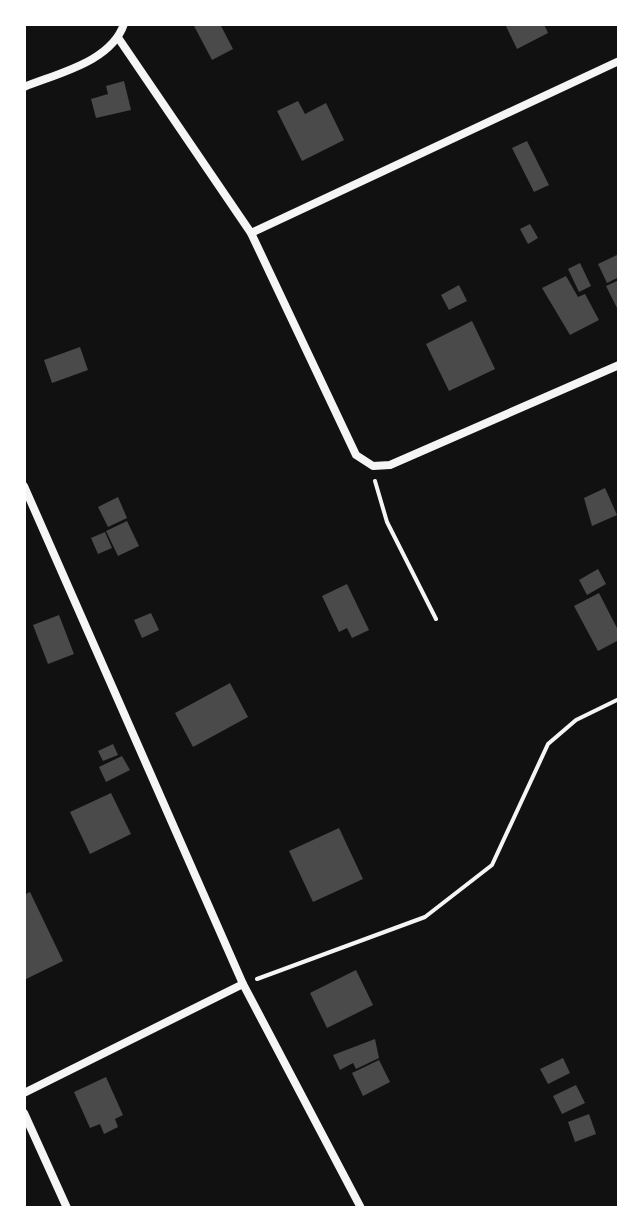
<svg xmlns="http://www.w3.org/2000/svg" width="643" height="1232" font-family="Karla,sans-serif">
  <rect width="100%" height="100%" fill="#111"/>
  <g fill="#4a4a4a">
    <path d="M 193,24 L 220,24 L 233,49 L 212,60 Z"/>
    <path d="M 505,24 L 544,24 L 548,33 L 517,49 Z"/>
    <path d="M 124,81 L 131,110 L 96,118 L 91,99 L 108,94 L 106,86 Z"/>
    <path d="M 298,101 L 305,114 L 326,103 L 344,140 L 302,161 L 277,111 Z"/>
    <path d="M 527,141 L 549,185 L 534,192 L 512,148 Z"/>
    <path d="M 530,224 L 538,238 L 528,244 L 520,229 Z"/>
    <path d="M 619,254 L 619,277 L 607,283 L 598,264 Z"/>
    <path d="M 580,263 L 591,286 L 579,292 L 568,269 Z"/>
    <path d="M 566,276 L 578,297 L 585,294 L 599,320 L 570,335 L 542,288 Z"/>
    <path d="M 619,280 L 619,312 L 606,286 Z"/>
    <path d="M 459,285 L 467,301 L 449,310 L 441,295 Z"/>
    <path d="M 472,321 L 495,369 L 449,391 L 426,344 Z"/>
    <path d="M 80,347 L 88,370 L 52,383 L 44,360 Z"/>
    <path d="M 605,488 L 617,515 L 592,526 L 584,498 Z"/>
    <path d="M 118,497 L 127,518 L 108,527 L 98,507 Z"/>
    <path d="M 127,521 L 139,546 L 118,556 L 106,531 Z"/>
    <path d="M 105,532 L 112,548 L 98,554 L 91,538 Z"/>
    <path d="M 598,569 L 606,584 L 587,595 L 579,580 Z"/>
    <path d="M 347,584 L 369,630 L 352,638 L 347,628 L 339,632 L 322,596 Z"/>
    <path d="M 599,593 L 619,632 L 619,640 L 598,651 L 574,606 Z"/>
    <path d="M 151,613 L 159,630 L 142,638 L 134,620 Z"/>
    <path d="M 59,615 L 74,654 L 48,664 L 33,625 Z"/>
    <path d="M 230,683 L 248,717 L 193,747 L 175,713 Z"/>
    <path d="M 113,744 L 118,755 L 103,761 L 98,751 Z"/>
    <path d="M 122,756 L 130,770 L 106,782 L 99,767 Z"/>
    <path d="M 111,793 L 131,834 L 90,854 L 70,812 Z"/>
    <path d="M 339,828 L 363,879 L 313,902 L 289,851 Z"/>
    <path d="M 30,892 L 63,961 L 24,980 L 24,895 Z"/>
    <path d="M 356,970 L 373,1005 L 327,1028 L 310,993 Z"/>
    <path d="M 375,1039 L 379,1058 L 356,1069 L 353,1063 L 340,1070 L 333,1055 Z"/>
    <path d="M 563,1058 L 570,1073 L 548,1084 L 540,1069 Z"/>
    <path d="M 379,1060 L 390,1082 L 363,1096 L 352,1073 Z"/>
    <path d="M 106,1077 L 123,1115 L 115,1119 L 118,1127 L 104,1134 L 100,1124 L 90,1128 L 74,1092 Z"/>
    <path d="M 576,1085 L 585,1103 L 562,1114 L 553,1096 Z"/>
    <path d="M 589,1114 L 596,1134 L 575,1142 L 568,1122 Z"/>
  </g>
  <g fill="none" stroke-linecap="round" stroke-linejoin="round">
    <g stroke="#f5f5f5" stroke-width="4">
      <path d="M 375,481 L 387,522 L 436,619"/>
      <path d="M 257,979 L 425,917 L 492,865 L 548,744 L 576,720 L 619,699"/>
    </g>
    <g stroke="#f5f5f5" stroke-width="8">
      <path d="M 119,39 L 251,233 L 356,455 L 373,466 L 390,465 L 619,365"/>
      <path d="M 24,87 C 58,73 111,62 124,24"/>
      <path d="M 251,233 L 619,61"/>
      <path d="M 24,486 L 243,984 L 361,1208"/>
      <path d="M 24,1093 L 243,984"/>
      <path d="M 24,1113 L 67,1208"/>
    </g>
  </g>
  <rect width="643" height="1232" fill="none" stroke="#ffffff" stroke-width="52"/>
</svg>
